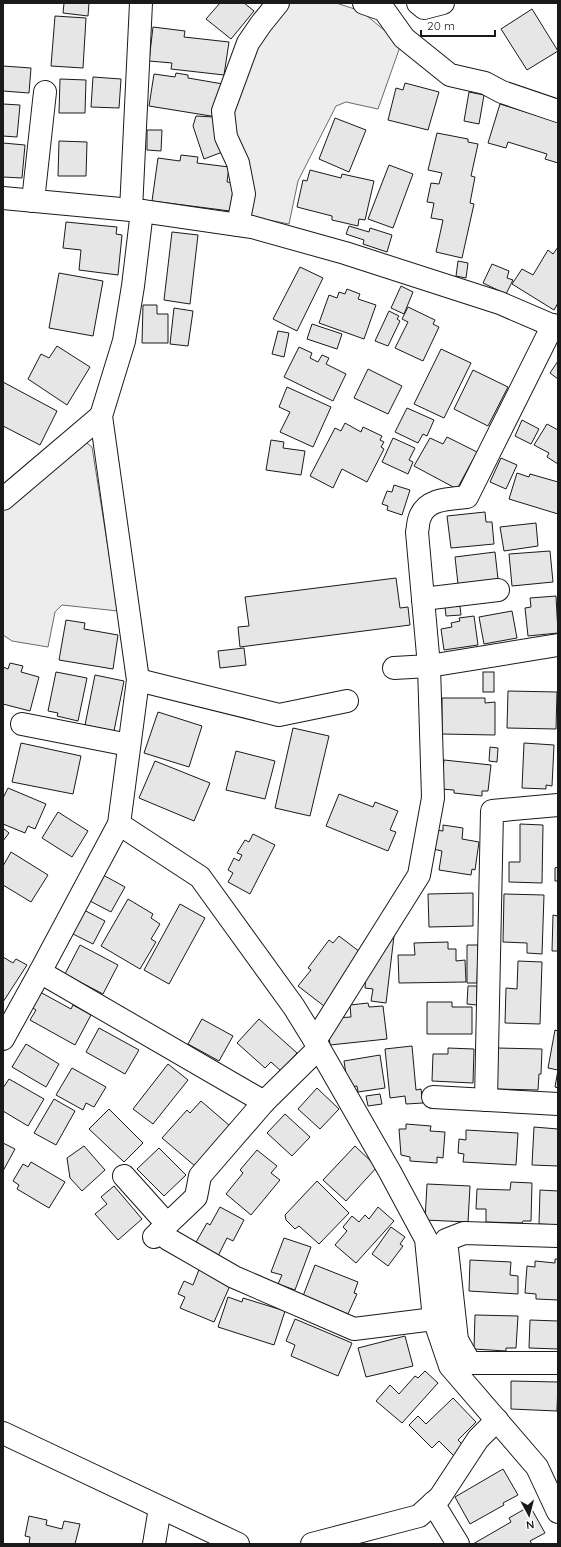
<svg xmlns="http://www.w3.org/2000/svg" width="561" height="1547" font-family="Quicksand,sans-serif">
  <rect width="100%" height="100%" fill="#fff"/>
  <g fill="#ededed" stroke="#6a6a6a">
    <path d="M 290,3 L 336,3 L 361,11 L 401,44 L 378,109 L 346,102 L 336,106 L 298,181 L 289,224 L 247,216 L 230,112 L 255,47 L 278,16 Z"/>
    <path d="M 84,441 L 92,447 L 118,611 L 62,605 L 55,612 L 48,647 L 12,641 L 3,635 L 3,510 Z"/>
  </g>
  <g fill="#e6e6e6" stroke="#1a1a1a">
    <path d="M 64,3 L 89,3 L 88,16 L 63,13 Z"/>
    <path d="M 220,3 L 244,3 L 254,11 L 231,39 L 206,19 Z"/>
    <path d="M 532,9 L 558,51 L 527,70 L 501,29 Z"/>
    <path d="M 55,16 L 86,18 L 83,68 L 51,66 Z"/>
    <path d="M 153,27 L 185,31 L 184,37 L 229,42 L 224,75 L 171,69 L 172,63 L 149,61 Z"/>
    <path d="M 3,66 L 31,68 L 29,93 L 3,91 Z"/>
    <path d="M 176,73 L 188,75 L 188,78 L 223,84 L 217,117 L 149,106 L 154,74 L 175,77 Z"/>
    <path d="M 93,77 L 121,79 L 119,108 L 91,107 Z"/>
    <path d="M 60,79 L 86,80 L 85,113 L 59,113 Z"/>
    <path d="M 405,83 L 439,92 L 428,130 L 388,120 L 396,88 L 403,90 Z"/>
    <path d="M 469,92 L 484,95 L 479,124 L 464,121 Z"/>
    <path d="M 3,104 L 20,105 L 17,137 L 3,136 Z"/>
    <path d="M 500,104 L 558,122 L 558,163 L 545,159 L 547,154 L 508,142 L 506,148 L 488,143 Z"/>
    <path d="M 196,116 L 214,117 L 225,151 L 204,159 L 193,126 Z"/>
    <path d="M 335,118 L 366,130 L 349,172 L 319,159 Z"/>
    <path d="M 147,130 L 162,130 L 161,151 L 147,150 Z"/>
    <path d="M 437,133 L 468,139 L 468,142 L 478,144 L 471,176 L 475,177 L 470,203 L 474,204 L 462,258 L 436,252 L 443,220 L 431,218 L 434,203 L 427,202 L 431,183 L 439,184 L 442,173 L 428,170 Z"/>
    <path d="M 59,141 L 87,142 L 86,176 L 58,176 Z"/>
    <path d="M 3,143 L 25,145 L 22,178 L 3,177 Z"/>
    <path d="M 181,155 L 198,157 L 197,163 L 229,167 L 227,182 L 234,183 L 230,211 L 152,201 L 158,158 L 180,161 Z"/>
    <path d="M 389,165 L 413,174 L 393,228 L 368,219 Z"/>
    <path d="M 310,170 L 341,178 L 342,174 L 374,181 L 365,220 L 359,219 L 358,226 L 332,220 L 332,216 L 297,207 L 303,180 L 307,181 Z"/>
    <path d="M 66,222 L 117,227 L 116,234 L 122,235 L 118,275 L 79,270 L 81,250 L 63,248 Z"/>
    <path d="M 349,226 L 369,232 L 370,228 L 392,235 L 387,252 L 363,244 L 364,240 L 346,234 Z"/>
    <path d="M 172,232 L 198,235 L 190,304 L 164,300 Z"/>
    <path d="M 558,247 L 558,303 L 554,310 L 512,284 L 522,269 L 533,275 L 548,250 L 553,254 Z"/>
    <path d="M 458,261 L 468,263 L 466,278 L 456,276 Z"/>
    <path d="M 492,264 L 509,271 L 507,278 L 513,280 L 506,294 L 483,283 Z"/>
    <path d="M 300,267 L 323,278 L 297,331 L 273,319 Z"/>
    <path d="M 59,273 L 103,281 L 93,336 L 49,328 Z"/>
    <path d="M 401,286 L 413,292 L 404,314 L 391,308 Z"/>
    <path d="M 347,289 L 360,294 L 358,299 L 376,305 L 364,339 L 319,323 L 329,295 L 337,298 L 339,292 L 345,294 Z"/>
    <path d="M 143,305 L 157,305 L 157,314 L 168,314 L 168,343 L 142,343 Z"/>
    <path d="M 408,307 L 435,320 L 433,324 L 439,327 L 423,361 L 395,348 L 408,322 L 402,319 Z"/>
    <path d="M 174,308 L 193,311 L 188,346 L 170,344 Z"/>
    <path d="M 389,311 L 399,316 L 397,319 L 400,321 L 388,346 L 375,341 Z"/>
    <path d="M 312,324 L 342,334 L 337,349 L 307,339 Z"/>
    <path d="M 278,331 L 289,333 L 284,357 L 272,354 Z"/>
    <path d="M 57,346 L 90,367 L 67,405 L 28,379 L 41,354 L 49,358 Z"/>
    <path d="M 299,347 L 312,353 L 310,358 L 318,362 L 322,355 L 329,358 L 326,364 L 346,374 L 333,401 L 284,377 Z"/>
    <path d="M 441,349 L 471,363 L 444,418 L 414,404 Z"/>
    <path d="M 558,361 L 558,379 L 550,373 Z"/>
    <path d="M 368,369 L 402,386 L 388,414 L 354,398 Z"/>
    <path d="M 473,370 L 508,387 L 488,426 L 454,409 Z"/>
    <path d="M 3,382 L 57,411 L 40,445 L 3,426 Z"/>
    <path d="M 287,387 L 331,407 L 313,447 L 280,432 L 290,412 L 279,407 Z"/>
    <path d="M 407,408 L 434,420 L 427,436 L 423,434 L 418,443 L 395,432 Z"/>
    <path d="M 522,420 L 539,429 L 531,444 L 515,436 Z"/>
    <path d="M 345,423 L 361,432 L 363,427 L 382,436 L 380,440 L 384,442 L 381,447 L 384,449 L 367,482 L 342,469 L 333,488 L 310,476 L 335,428 L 341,431 Z"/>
    <path d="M 547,424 L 558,430 L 558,464 L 547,457 L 549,453 L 534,445 Z"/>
    <path d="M 447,437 L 477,452 L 457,489 L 414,466 L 430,438 L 443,444 Z"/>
    <path d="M 393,438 L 415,448 L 409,460 L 413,462 L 408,474 L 382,462 Z"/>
    <path d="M 271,440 L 284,442 L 283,448 L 305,451 L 301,475 L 266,470 Z"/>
    <path d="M 501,458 L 517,465 L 506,489 L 490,482 Z"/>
    <path d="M 517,473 L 529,477 L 530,474 L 558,482 L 558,514 L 509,499 Z"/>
    <path d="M 394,485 L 410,490 L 402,515 L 387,510 L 388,506 L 382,504 L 387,491 L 392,492 Z"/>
    <path d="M 485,512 L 486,522 L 492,522 L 494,544 L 451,548 L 447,516 Z"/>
    <path d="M 536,523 L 538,546 L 504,551 L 500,527 Z"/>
    <path d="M 550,551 L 553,582 L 512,586 L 509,554 Z"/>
    <path d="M 495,552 L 498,579 L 458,584 L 455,557 Z"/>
    <path d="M 396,578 L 400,608 L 408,607 L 410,625 L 240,647 L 238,627 L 249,626 L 245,597 Z"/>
    <path d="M 556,596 L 558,633 L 528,636 L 525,608 L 531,607 L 530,598 Z"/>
    <path d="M 460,606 L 461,615 L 446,616 L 445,607 Z"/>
    <path d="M 512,611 L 517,638 L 484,644 L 479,617 Z"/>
    <path d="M 474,616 L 478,645 L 444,650 L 441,629 L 452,627 L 451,623 L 460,621 L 459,618 Z"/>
    <path d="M 66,620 L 85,623 L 84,629 L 118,635 L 113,669 L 59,660 Z"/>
    <path d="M 244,648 L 246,665 L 220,668 L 218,651 Z"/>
    <path d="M 10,663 L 23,666 L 21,672 L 39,677 L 30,711 L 3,704 L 3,667 L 8,669 Z"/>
    <path d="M 56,672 L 87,678 L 78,721 L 57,716 L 58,713 L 48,711 Z"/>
    <rect x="483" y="672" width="11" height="20"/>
    <path d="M 95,675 L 124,681 L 114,731 L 85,725 Z"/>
    <path d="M 508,691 L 557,692 L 556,729 L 507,728 Z"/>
    <path d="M 442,698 L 485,698 L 485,703 L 495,702 L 495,735 L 442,734 Z"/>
    <path d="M 158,712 L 202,726 L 189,767 L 144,753 Z"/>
    <path d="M 293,728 L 329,736 L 310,816 L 275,808 Z"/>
    <path d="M 21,743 L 81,756 L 73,794 L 12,782 Z"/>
    <path d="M 524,743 L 554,745 L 552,786 L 546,785 L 546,789 L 522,788 Z"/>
    <path d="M 490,747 L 498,748 L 497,762 L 489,761 Z"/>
    <path d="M 236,751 L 275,761 L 265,799 L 226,790 Z"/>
    <path d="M 444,760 L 491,765 L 488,791 L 482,791 L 482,796 L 454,793 L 454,790 L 441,789 Z"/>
    <path d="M 155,761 L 210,783 L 194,821 L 139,798 Z"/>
    <path d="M 8,788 L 46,804 L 35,829 L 28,826 L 25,833 L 3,824 L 3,798 Z"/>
    <path d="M 339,794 L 373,807 L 375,802 L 398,811 L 390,830 L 396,832 L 388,851 L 326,826 Z"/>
    <path d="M 58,812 L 88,831 L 72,857 L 42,838 Z"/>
    <path d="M 520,824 L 543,825 L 542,883 L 509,882 L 509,862 L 520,862 Z"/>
    <path d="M 443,825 L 463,828 L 462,839 L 479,842 L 475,870 L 472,869 L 471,875 L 439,870 L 442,851 L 433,849 L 436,830 L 443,831 Z"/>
    <path d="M 3,828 L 9,833 L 3,841 Z"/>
    <path d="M 253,834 L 275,845 L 250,894 L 228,882 L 233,873 L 228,870 L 234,858 L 239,861 L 242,855 L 237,853 L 245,840 L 249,842 Z"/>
    <path d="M 11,852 L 48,875 L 31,902 L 3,885 L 3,866 Z"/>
    <path d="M 558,867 L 558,881 L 555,881 L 555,868 Z"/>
    <path d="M 103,875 L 125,887 L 111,912 L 90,901 Z"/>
    <path d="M 473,893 L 473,926 L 429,927 L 428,894 Z"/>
    <path d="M 504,894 L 544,895 L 542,954 L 527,953 L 527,943 L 503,942 Z"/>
    <path d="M 128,899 L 153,914 L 151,918 L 160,924 L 151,939 L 156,942 L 140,969 L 101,946 Z"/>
    <path d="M 180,904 L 205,918 L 169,984 L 144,970 Z"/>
    <path d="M 84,910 L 105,921 L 93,944 L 71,933 Z"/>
    <path d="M 553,915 L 558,916 L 558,951 L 552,951 Z"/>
    <path d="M 339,936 L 364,955 L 324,1006 L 298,986 L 311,970 L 308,968 L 329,940 L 333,943 Z"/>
    <path d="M 394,936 L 386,1003 L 371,1001 L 373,989 L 365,988 L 366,976 Z"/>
    <path d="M 448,942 L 448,949 L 456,949 L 456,961 L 465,960 L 466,982 L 399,983 L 398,955 L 415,955 L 414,943 Z"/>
    <path d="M 80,945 L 118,965 L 103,994 L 65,974 Z"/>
    <path d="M 467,945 L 478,945 L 477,983 L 467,983 Z"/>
    <path d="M 3,957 L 13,963 L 16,959 L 27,965 L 3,1002 Z"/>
    <path d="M 518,961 L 542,962 L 540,1024 L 505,1023 L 506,988 L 517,989 Z"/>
    <path d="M 468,986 L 477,986 L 477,1005 L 467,1004 Z"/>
    <path d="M 40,992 L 71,1009 L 73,1005 L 91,1015 L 75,1045 L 30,1020 L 36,1010 L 31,1007 Z"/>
    <path d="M 427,1002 L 452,1002 L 452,1007 L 472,1007 L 472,1034 L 427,1034 Z"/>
    <path d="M 368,1003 L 369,1007 L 383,1006 L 387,1039 L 330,1045 L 328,1026 L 335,1018 L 351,1017 L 350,1005 Z"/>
    <path d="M 202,1019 L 233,1036 L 219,1061 L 188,1044 Z"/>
    <path d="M 259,1019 L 297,1053 L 281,1071 L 271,1062 L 265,1068 L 237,1043 Z"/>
    <path d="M 99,1028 L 139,1050 L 125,1074 L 86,1052 Z"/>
    <path d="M 555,1030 L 558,1031 L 558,1088 L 555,1087 L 558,1070 L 548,1068 Z"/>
    <path d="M 26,1044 L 59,1064 L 46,1087 L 12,1067 Z"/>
    <path d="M 412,1046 L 416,1090 L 421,1089 L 423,1103 L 406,1104 L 405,1096 L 390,1098 L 385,1049 Z"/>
    <path d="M 448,1048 L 474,1049 L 473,1083 L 432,1081 L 433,1054 L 448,1054 Z"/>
    <path d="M 497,1048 L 542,1049 L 541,1074 L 539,1074 L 538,1090 L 496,1089 Z"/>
    <path d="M 380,1055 L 385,1088 L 358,1092 L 357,1086 L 348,1087 L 344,1061 Z"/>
    <path d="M 168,1064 L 188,1080 L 153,1124 L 133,1109 Z"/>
    <path d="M 72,1068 L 106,1087 L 94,1107 L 86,1103 L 83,1110 L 56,1095 Z"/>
    <path d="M 9,1079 L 44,1099 L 28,1126 L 3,1111 L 3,1088 Z"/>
    <path d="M 317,1088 L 339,1109 L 320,1129 L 298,1109 Z"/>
    <path d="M 380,1094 L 382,1104 L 368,1106 L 366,1096 Z"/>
    <path d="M 54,1099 L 75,1111 L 56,1145 L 34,1133 Z"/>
    <path d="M 201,1101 L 230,1126 L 195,1166 L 162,1138 L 187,1110 L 190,1113 Z"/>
    <path d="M 109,1109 L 143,1143 L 124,1162 L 89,1129 Z"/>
    <path d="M 285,1114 L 310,1137 L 292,1156 L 267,1133 Z"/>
    <path d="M 406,1124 L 431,1126 L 430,1131 L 445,1132 L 443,1158 L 437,1157 L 437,1163 L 410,1161 L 410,1157 L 401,1155 L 399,1129 L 406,1129 Z"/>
    <path d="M 534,1127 L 558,1129 L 558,1166 L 532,1165 Z"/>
    <path d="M 466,1130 L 518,1133 L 516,1165 L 463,1162 L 464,1154 L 458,1153 L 459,1139 L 466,1140 Z"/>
    <path d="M 3,1143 L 15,1149 L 3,1171 Z"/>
    <path d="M 84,1146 L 105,1170 L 82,1191 L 70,1178 L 67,1158 Z"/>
    <path d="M 355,1146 L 377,1167 L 346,1201 L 323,1180 Z"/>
    <path d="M 159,1148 L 186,1175 L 164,1196 L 137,1169 Z"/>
    <path d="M 257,1150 L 277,1166 L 271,1173 L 280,1180 L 251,1215 L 226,1194 L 243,1173 L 240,1170 Z"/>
    <path d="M 31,1162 L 65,1182 L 49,1208 L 17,1189 L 19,1185 L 13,1181 L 23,1164 L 28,1167 Z"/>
    <path d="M 317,1181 L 349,1213 L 319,1244 L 299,1226 L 295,1229 L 286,1220 L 285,1215 Z"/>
    <path d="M 511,1182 L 532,1183 L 531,1221 L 523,1221 L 522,1223 L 486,1222 L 486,1209 L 476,1209 L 477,1189 L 510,1190 Z"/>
    <path d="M 427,1184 L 470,1186 L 468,1222 L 425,1220 Z"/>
    <path d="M 114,1186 L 142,1219 L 118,1240 L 95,1214 L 107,1204 L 101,1197 Z"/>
    <path d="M 540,1190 L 558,1191 L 558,1225 L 539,1224 Z"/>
    <path d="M 220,1207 L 244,1220 L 233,1241 L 227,1238 L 218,1256 L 195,1244 L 207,1223 L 210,1225 Z"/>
    <path d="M 378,1207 L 394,1221 L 356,1263 L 335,1245 L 347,1231 L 343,1227 L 352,1216 L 359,1222 L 365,1215 L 369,1219 Z"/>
    <path d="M 391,1227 L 405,1237 L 400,1244 L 403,1246 L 388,1266 L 372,1254 Z"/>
    <path d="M 284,1238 L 311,1247 L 295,1290 L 278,1284 L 282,1275 L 271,1272 Z"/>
    <path d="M 555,1259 L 558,1259 L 558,1300 L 536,1299 L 536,1294 L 525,1293 L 527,1266 L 535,1267 L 535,1261 L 555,1263 Z"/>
    <path d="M 470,1260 L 511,1262 L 510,1275 L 518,1276 L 518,1294 L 469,1291 Z"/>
    <path d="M 315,1265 L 358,1282 L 354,1293 L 357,1294 L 348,1314 L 303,1296 Z"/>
    <path d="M 200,1267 L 232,1281 L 214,1322 L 180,1308 L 185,1297 L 178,1294 L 184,1281 L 193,1285 Z"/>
    <path d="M 228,1297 L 242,1302 L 243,1298 L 285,1311 L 274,1345 L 218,1327 Z"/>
    <path d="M 475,1315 L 518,1316 L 516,1348 L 506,1348 L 506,1351 L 474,1349 Z"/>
    <path d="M 295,1319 L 352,1343 L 338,1376 L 291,1356 L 295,1345 L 286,1341 Z"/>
    <path d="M 530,1320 L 558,1321 L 558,1349 L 529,1348 Z"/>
    <path d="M 405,1336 L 413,1366 L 366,1377 L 358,1348 Z"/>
    <path d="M 425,1371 L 438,1383 L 402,1423 L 376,1401 L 390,1385 L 399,1394 L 415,1376 L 418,1378 Z"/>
    <path d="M 511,1381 L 558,1382 L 557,1411 L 511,1409 Z"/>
    <path d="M 453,1398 L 476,1422 L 458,1440 L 465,1447 L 455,1457 L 439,1441 L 432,1448 L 409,1425 L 418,1416 L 426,1424 Z"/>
    <path d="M 503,1469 L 518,1495 L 503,1503 L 504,1505 L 470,1524 L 455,1497 Z"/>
    <path d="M 530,1506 L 545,1533 L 530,1541 L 532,1544 L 473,1544 L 511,1522 L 509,1518 Z"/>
    <path d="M 29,1516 L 47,1520 L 46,1525 L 62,1529 L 64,1521 L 80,1524 L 75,1544 L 29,1544 L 30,1537 L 25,1536 Z"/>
  </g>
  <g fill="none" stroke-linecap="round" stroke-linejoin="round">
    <g stroke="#1a1a1a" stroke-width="24">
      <g id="minor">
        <path d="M 364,3 L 384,10 L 404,38 L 450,75 L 485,83 L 502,92 L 558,111"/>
        <path d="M 418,3 L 424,8 L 443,3"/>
        <path d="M 3,198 L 142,211 L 252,227 L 345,253 L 500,303 L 558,328"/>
        <path d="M 33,201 L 45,92"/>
        <path d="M 131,210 L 141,3"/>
        <path d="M 238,225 L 244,194 L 238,163 L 226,137 L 223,111 L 248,43 L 261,24 L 278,3"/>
        <path d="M 3,499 L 101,416"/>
        <path d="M 423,599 L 498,590"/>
        <path d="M 394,668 L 429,666 L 558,645"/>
        <path d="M 138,680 L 279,715 L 347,701"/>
        <path d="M 22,724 L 129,745"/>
        <path d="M 119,824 L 200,877 L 294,1007 L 315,1041 L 390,1172 L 426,1239 L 434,1319 L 450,1366 L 537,1467 L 558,1512"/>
        <path d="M 40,972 L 264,1102"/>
        <path d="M 3,1039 L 40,972 L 119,824 L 138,680 L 101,416 L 124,341 L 133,286 L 142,211"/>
        <path d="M 315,1041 L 419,875 L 433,798 L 429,666 L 417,532 C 418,528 418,521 420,517 C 427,498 450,499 467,497 L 553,325"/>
        <path d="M 433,1097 L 558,1104"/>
        <path d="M 486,1100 L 492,811 L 558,805"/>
        <path d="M 124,1176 L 167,1224"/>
        <path d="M 160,1231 L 168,1239 L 234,1277 L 354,1329 L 434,1319"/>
        <path d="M 558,1236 L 464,1233 L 446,1240 L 457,1340 L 470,1363 L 558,1363"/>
        <path d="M 154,1237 L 196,1197 L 200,1176 L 264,1102 L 319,1048"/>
        <path d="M 3,1433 L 238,1544"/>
        <path d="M 433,1503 L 458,1544"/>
        <path d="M 154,1544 L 160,1508"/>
        <path d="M 312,1544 L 419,1516 L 440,1497 L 478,1439 L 497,1420"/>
      </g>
    </g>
    <use href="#minor" stroke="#fff" stroke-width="22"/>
  </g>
  <rect width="561" height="1547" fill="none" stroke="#1a1a1a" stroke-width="8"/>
  <g transform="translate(529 1515) rotate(173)" stroke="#ffffff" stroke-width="3" paint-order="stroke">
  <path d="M0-3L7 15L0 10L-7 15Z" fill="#1a1a1a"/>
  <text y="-6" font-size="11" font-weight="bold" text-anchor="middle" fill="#1a1a1a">N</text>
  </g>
  <path d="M421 30v6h74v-6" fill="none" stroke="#1a1a1a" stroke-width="2"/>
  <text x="427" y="30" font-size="12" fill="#1a1a1a" stroke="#ffffff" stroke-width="3" paint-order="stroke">20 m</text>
</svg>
